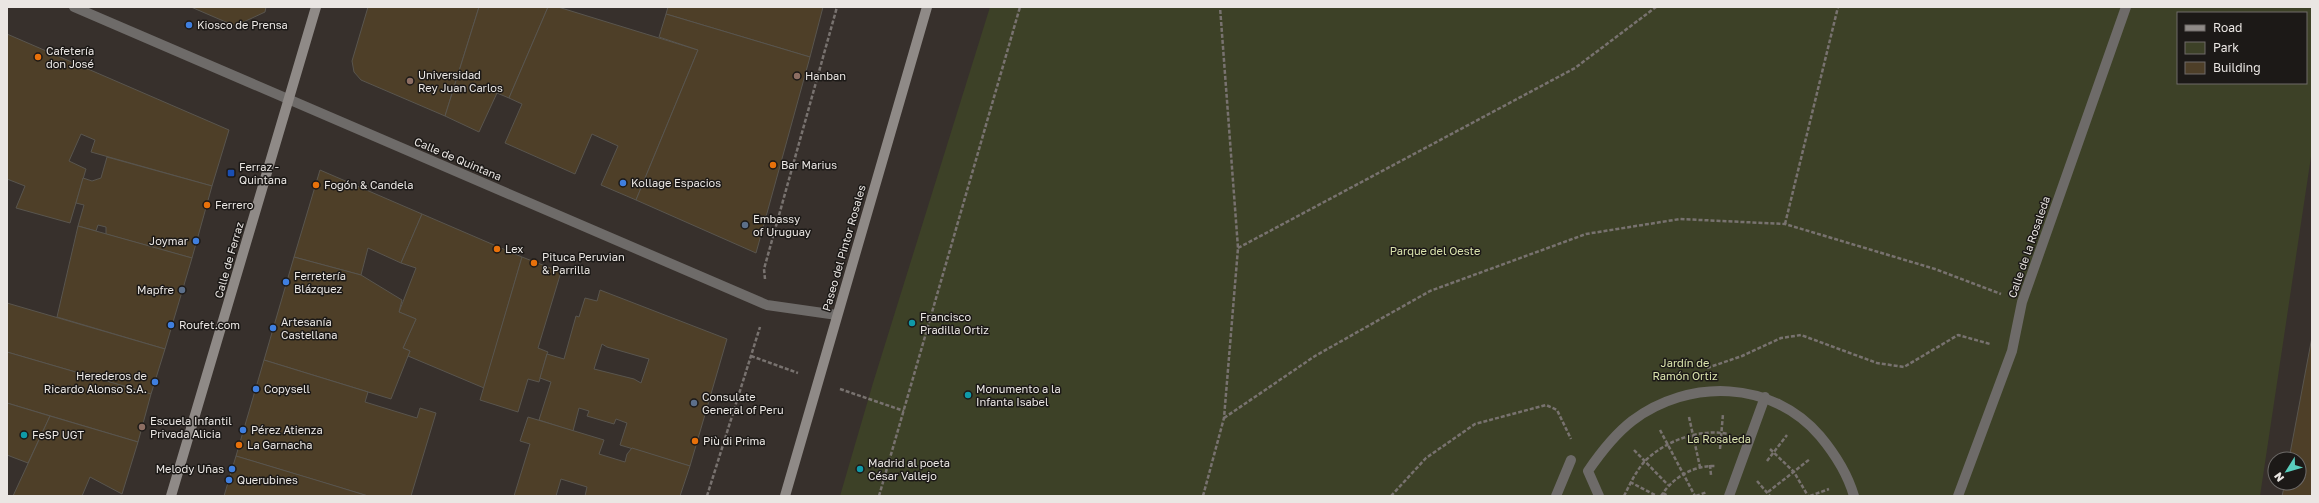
<svg xmlns="http://www.w3.org/2000/svg" width="2319" height="503" font-family="'Golos Text',sans-serif">
  <rect width="100%" height="100%" fill="#37302c"/>
  <path fill="#3d4127" fill-rule="evenodd" d="M 990,7 L 2312,7 L 2312,150 L 2260,496 L 840,496 L 873,383 ZM 2178,13 L 2306,13 L 2306,83 L 2178,83 Z"/>
  <g fill="#4e3f28" stroke="#59554e" fill-rule="evenodd">
    <path d="M 191,7 L 266,7 L 265,12 L 235,26 Z"/>
    <path d="M 368,7 L 479,7 L 445,116 L 361,80 L 354,72 L 352,61 Z"/>
    <path d="M 479,7 L 548,7 L 509,98 L 497,93 L 479,132 L 445,116 Z"/>
    <path d="M 548,7 L 558,7 L 698,50 L 636,200 L 601,185 L 618,146 L 592,134 L 575,174 L 505,143 L 522,104 L 509,98 Z"/>
    <path d="M 668,7 L 823,7 L 810,57 L 666,14 Z"/>
    <path d="M 666,14 L 810,57 L 756,253 L 636,200 L 698,50 L 659,37 Z"/>
    <path d="M 7,34 L 229,130 L 212,186 L 91,152 L 95,140 L 81,134 L 69,161 L 86,169 L 70,223 L 16,208 L 25,186 L 7,179 Z"/>
    <path d="M 107,157 L 212,186 L 192,258 L 106,234 L 106,227 L 98,225 L 96,231 L 78,226 L 84,205 L 76,203 L 83,178 L 92,181 L 101,178 Z"/>
    <path d="M 320,170 L 422,214 L 401,263 L 368,248 L 361,275 L 294,257 Z"/>
    <path d="M 422,214 L 522,257 L 484,388 L 408,356 L 410,351 L 403,348 L 416,319 L 399,312 L 416,268 L 401,263 Z"/>
    <path d="M 78,226 L 192,258 L 165,349 L 57,317 Z"/>
    <path d="M 294,257 L 361,275 L 402,300 L 399,312 L 416,319 L 403,348 L 410,351 L 391,399 L 264,360 Z"/>
    <path d="M 522,257 L 561,272 L 538,348 L 548,352 L 547,354 L 539,382 L 528,379 L 518,412 L 480,400 Z"/>
    <path d="M 600,290 L 727,339 L 690,466 L 620,445 L 627,423 L 616,419 L 614,424 L 587,416 L 589,411 L 579,408 L 573,431 L 539,420 L 551,382 L 540,378 L 547,354 L 564,359 L 576,316 L 579,317 L 585,298 L 597,301 ZM 602,344 L 607,347 L 649,359 L 641,383 L 634,379 L 594,369 Z"/>
    <path d="M 7,303 L 165,349 L 151,394 L 7,352 Z"/>
    <path d="M 2312,337 L 2312,496 L 2282,496 L 2285,483 L 2299,483 L 2299,459 L 2289,459 Z"/>
    <path d="M 7,352 L 151,394 L 138,442 L 7,403 Z"/>
    <path d="M 264,360 L 368,392 L 365,402 L 417,418 L 420,408 L 436,413 L 411,496 L 368,496 L 236,456 Z"/>
    <path d="M 7,403 L 50,416 L 28,463 L 7,455 Z"/>
    <path d="M 50,416 L 138,442 L 122,494 L 90,477 L 82,496 L 13,496 Z"/>
    <path d="M 528,417 L 604,440 L 599,454 L 625,462 L 627,454 L 632,448 L 690,466 L 680,496 L 585,496 L 587,487 L 561,479 L 556,496 L 514,496 L 530,444 L 520,441 Z"/>
    <path d="M 236,456 L 329,484 L 368,496 L 224,496 Z"/>
  </g>
  <g fill="none" stroke-linecap="round" stroke-linejoin="round">
    <g stroke="#78726f" stroke-width="2.5" stroke-dasharray="4 2" stroke-linecap="butt">
      <path d="M 1785,224 L 1838,7"/>
      <path d="M 1238,248 L 1575,68 L 1656,7"/>
      <path d="M 765,279 L 764,269 L 837,7"/>
      <path d="M 751,356 L 798,373"/>
      <path d="M 1707,368 L 1742,356 L 1781,338 L 1801,335 L 1877,363 L 1904,367 L 1958,335 L 1990,344"/>
      <path d="M 840,389 L 904,411"/>
      <path d="M 1689,417 L 1700,467"/>
      <path d="M 1224,418 L 1315,356 L 1430,291 L 1586,234 L 1680,219 L 1785,224 L 1935,269 L 2001,294"/>
      <path d="M 1660,430 L 1695,496"/>
      <path d="M 1720,449 L 1723,414"/>
      <path d="M 1770,449 L 1794,472 L 1808,496"/>
      <path d="M 1634,450 L 1668,485"/>
      <path d="M 1767,461 L 1787,435"/>
      <path d="M 1710,465 L 1711,475"/>
      <path d="M 1757,481 L 1770,496"/>
      <path d="M 1630,482 L 1657,496"/>
      <path d="M 1768,492 L 1810,459"/>
      <path d="M 1663,493 L 1668,496"/>
      <path d="M 707,496 L 760,327"/>
      <path d="M 879,496 L 1020,7"/>
      <path d="M 1203,496 L 1224,418 L 1238,248 L 1220,7"/>
      <path d="M 1391,496 L 1426,458 L 1475,424 L 1546,405 L 1557,410 L 1571,439"/>
      <path d="M 1624,496 C 1630,484 1636,471 1645,461 C 1665,441 1700,428 1728,434"/>
      <path d="M 1661,496 C 1673,477 1694,465 1716,466"/>
      <path d="M 1696,496 L 1707,492"/>
      <path d="M 1810,496 L 1829,489"/>
    </g>
    <g stroke="#6e6b69" stroke-width="10">
      <path d="M 1556,496 L 1571,460"/>
      <path d="M 1599,496 L 1588,471 C 1601,452 1614,435 1632,421 C 1689,378 1772,380 1820,436 C 1835,454 1847,472 1854,496"/>
      <path d="M 1729,496 L 1765,397"/>
    </g>
    <g stroke="#6e6b69" stroke-width="10">
      <path d="M 74,7 L 767,305 L 837,315"/>
      <path d="M 1958,496 L 2012,351 L 2022,302 L 2126,7"/>
    </g>
    <g stroke="#8f8a87" stroke-width="10">
      <path d="M 171,496 L 316,7"/>
      <path d="M 785,496 L 927,7"/>
    </g>
  </g>
  <g fill="#3f7fe0" stroke="#1c1917" stroke-width="1.5">
    <circle cx="189" cy="25" r="4"/>
    <circle cx="623" cy="183" r="4"/>
    <circle cx="196" cy="241" r="4"/>
    <circle cx="286" cy="282" r="4"/>
    <circle cx="171" cy="325" r="4"/>
    <circle cx="273" cy="328" r="4"/>
    <circle cx="155" cy="382" r="4"/>
    <circle cx="256" cy="389" r="4"/>
    <circle cx="243" cy="430" r="4"/>
    <circle cx="232" cy="469" r="4"/>
    <circle cx="229" cy="480" r="4"/>
  </g>
  <g fill="#e8710a" stroke="#1c1917" stroke-width="1.5">
    <circle cx="38" cy="57" r="4"/>
    <circle cx="773" cy="165" r="4"/>
    <circle cx="316" cy="185" r="4"/>
    <circle cx="207" cy="205" r="4"/>
    <circle cx="497" cy="249" r="4"/>
    <circle cx="534" cy="263" r="4"/>
    <circle cx="695" cy="441" r="4"/>
    <circle cx="239" cy="445" r="4"/>
  </g>
  <g fill="#8d6e63" stroke="#1c1917" stroke-width="1.5">
    <circle cx="797" cy="76" r="4"/>
    <circle cx="410" cy="81" r="4"/>
    <circle cx="142" cy="427" r="4"/>
  </g>
  <rect fill="#1a4fb4" stroke="#1c1917" stroke-width="1.5" x="227" y="169" width="8" height="8" rx="2"/>
  <g fill="#5c6f8a" stroke="#1c1917" stroke-width="1.5">
    <circle cx="745" cy="225" r="4"/>
    <circle cx="182" cy="290" r="4"/>
    <circle cx="694" cy="403" r="4"/>
  </g>
  <g fill="#0f9aa8" stroke="#1c1917" stroke-width="1.5">
    <circle cx="912" cy="323" r="4"/>
    <circle cx="968" cy="395" r="4"/>
    <circle cx="24" cy="435" r="4"/>
    <circle cx="860" cy="469" r="4"/>
  </g>
  <g text-anchor="middle" stroke-width="3" stroke-linejoin="round" paint-order="stroke">
    <g font-size="11" fill="#eae6e3" stroke="#1c1917" text-anchor="start">
      <text x="197" y="29">Kiosco de Prensa</text>
      <text x="46" y="55">Cafetería<tspan x="46" dy="13">don José</tspan></text>
      <text x="418" y="79">Universidad<tspan x="418" dy="13">Rey Juan Carlos</tspan></text>
      <text x="805" y="80">Hanban</text>
      <text x="781" y="169">Bar Marius</text>
      <text x="239" y="171">Ferraz -<tspan x="239" dy="13">Quintana</tspan></text>
      <text x="631" y="187">Kollage Espacios</text>
      <text x="324" y="189">Fogón &amp; Candela</text>
      <text x="215" y="209">Ferrero</text>
      <text x="753" y="223">Embassy<tspan x="753" dy="13">of Uruguay</tspan></text>
      <text x="188" y="245" text-anchor="end">Joymar</text>
      <text x="505" y="253">Lex</text>
      <text x="542" y="261">Pituca Peruvian<tspan x="542" dy="13">&amp; Parrilla</tspan></text>
      <text x="294" y="280">Ferretería<tspan x="294" dy="13">Blázquez</tspan></text>
      <text x="174" y="294" text-anchor="end">Mapfre</text>
      <text x="920" y="321">Francisco<tspan x="920" dy="13">Pradilla Ortiz</tspan></text>
      <text x="281" y="326">Artesanía<tspan x="281" dy="13">Castellana</tspan></text>
      <text x="179" y="329">Roufet.com</text>
      <text x="147" y="380" text-anchor="end">Herederos de<tspan x="147" dy="13">Ricardo Alonso S.A.</tspan></text>
      <text x="264" y="393">Copysell</text>
      <text x="976" y="393">Monumento a la<tspan x="976" dy="13">Infanta Isabel</tspan></text>
      <text x="702" y="401">Consulate<tspan x="702" dy="13">General of Peru</tspan></text>
      <text x="150" y="425">Escuela Infantil<tspan x="150" dy="13">Privada Alicia</tspan></text>
      <text x="251" y="434">Pérez Atienza</text>
      <text x="32" y="439">FeSP UGT</text>
      <text x="703" y="445">Più di Prima</text>
      <text x="247" y="449">La Garnacha</text>
      <text x="868" y="467">Madrid al poeta<tspan x="868" dy="13">César Vallejo</tspan></text>
      <text x="224" y="473" text-anchor="end">Melody Uñas</text>
      <text x="237" y="484">Querubines</text>
    </g>
    <g font-size="11" fill="#eae6e3" stroke="#1c1917">
      <text transform="translate(458 159) rotate(23)" y="4">Calle de Quintana</text>
      <text transform="translate(2029 247) rotate(-71)" y="4">Calle de la Rosaleda</text>
      <text transform="translate(844 248) rotate(-74)" y="4">Paseo del Pintor Rosales</text>
      <text transform="translate(229 260) rotate(-74)" y="4">Calle de Ferraz</text>
    </g>
    <g font-size="11" fill="#dae3ad" stroke="#1c1917">
      <text x="1435" y="255">Parque del Oeste</text>
      <text x="1685" y="367">Jardín de<tspan x="1685" dy="13">Ramón Ortiz</tspan></text>
      <text x="1719" y="443">La Rosaleda</text>
    </g>
  </g>
  <rect width="2319" height="503" fill="none" stroke="#eae6e3" stroke-width="16"/>
  <rect x="2177" y="12" width="130" height="72" fill="#1c1917" stroke="#6e6b69"/>
  <rect x="2185" y="25" width="20" height="6" fill="#8f8a87" stroke="#6e6b69"/>
  <text x="2213" y="32" font-size="12" fill="#eae6e3">Road</text>
  <rect x="2185" y="42" width="20" height="12" fill="#3d4127" stroke="#6e6b69"/>
  <text x="2213" y="52" font-size="12" fill="#eae6e3">Park</text>
  <rect x="2185" y="62" width="20" height="12" fill="#4e3f28" stroke="#6e6b69"/>
  <text x="2213" y="72" font-size="12" fill="#eae6e3">Building</text>
  <g transform="translate(2287 471) rotate(233)"><circle r="19" fill="#1c1917" stroke="#6e6b69"/>
  <path d="M0-3L7 15L0 10L-7 15Z" fill="#59cebe"/>
  <text y="-6" font-size="11" font-weight="bold" text-anchor="middle" fill="#eae6e3">N</text>
  </g>
</svg>
